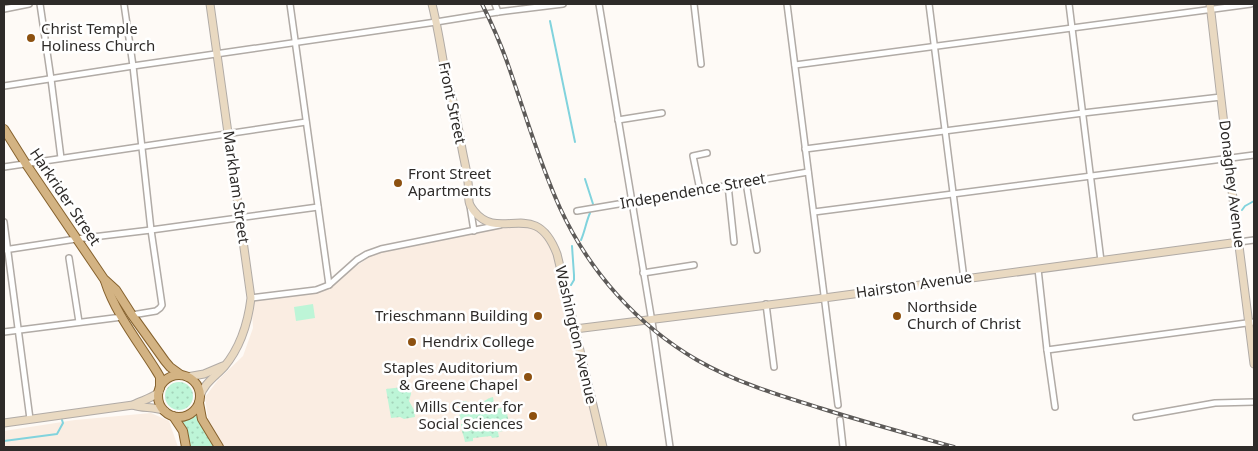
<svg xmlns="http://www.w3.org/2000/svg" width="1258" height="451" font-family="'Noto Sans',sans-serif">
  <defs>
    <pattern id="grass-dots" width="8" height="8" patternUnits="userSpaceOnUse" patternTransform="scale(1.25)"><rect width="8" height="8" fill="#bdf5d7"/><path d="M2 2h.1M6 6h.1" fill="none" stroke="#a3d2b9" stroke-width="1.8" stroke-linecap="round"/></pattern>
  </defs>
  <rect width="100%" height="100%" fill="#fefaf6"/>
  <g fill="#faede2">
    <path d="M 517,222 L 540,228 L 557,254 L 600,447 L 223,447 L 209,427 L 205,397 L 218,380 L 243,356 L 253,328 L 251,298 L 329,285 L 381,249 Z"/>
    <path d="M 151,413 L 169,421 L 178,447 L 4,447 L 4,431 L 75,420 Z"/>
  </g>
  <g fill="url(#grass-dots)">
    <circle cx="179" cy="396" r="14"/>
    <path d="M 411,386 L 411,394 L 409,401 L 414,410 L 415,417 L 404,419 L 400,417 L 391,418 L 386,389 Z"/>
    <path d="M 493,397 L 495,409 L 506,407 L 509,425 L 503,431 L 498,432 L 499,437 L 492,438 L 491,436 L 473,438 L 473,441 L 465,442 C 464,435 461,431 461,424 L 463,424 L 462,420 L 460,420 C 459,414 460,408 459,402 L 466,401 C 477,411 483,399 493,397 Z"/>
    <path d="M 196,414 L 200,423 L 216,447 L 190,447 L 187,430 L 182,420 L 190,418 Z"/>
  </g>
  <path fill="#bdf5d7" d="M 313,304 L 315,318 L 296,321 L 294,307 Z"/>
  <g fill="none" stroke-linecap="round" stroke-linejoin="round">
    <g stroke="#81d3dd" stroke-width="2">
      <path d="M 550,21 L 575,142"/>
      <path d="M 585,179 L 593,204"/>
      <path d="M 1242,210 L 1245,206 L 1254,201"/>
      <path d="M 581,240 C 585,231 586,222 590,213"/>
      <path d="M 571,285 L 574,280 L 574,275 L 572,246"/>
      <path d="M 4,441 L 57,434 L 63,423 L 62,420"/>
    </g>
    <g stroke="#b1aba6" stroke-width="8">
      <g id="street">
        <path d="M 40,4 L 51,79 L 61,158"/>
        <path d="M 124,4 L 133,66 L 151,230 L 162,305 L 160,308 L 156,311 L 132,315"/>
        <path d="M 290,4 L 329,285"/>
        <path d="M 495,4 L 498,12"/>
        <path d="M 599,4 L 653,328 L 670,447"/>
        <path d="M 694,4 L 701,64"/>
        <path d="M 787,4 L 838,405"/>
        <path d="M 929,4 L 964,279"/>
        <path d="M 1069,4 L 1101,261"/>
        <path d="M 4,9 L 29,4"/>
        <path d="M 795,65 L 1251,4"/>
        <path d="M 4,86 L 133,66 L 436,22 L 498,12 L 563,4"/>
        <path d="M 618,120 L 662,113"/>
        <path d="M 805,149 L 1083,113 L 1221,97"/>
        <path d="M 4,167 L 306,122"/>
        <path d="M 746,182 L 757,250"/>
        <path d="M 728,185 L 734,242"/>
        <path d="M 700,190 L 693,156 L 707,153"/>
        <path d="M 470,206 L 474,231"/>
        <path d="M 577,211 L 808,172"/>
        <path d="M 814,212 L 1254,155"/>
        <path d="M 4,222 L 30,419"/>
        <path d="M 1239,242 L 1254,240"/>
        <path d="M 4,250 L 76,239 L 151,230 L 318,207"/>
        <path d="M 69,258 L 79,322"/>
        <path d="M 1038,269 L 1047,350 L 1055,407"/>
        <path d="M 643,273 L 694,265"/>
        <path d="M 251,298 L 316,290 L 329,285 L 357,260 L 367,254 L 381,249 L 500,225"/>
        <path d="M 766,304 L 774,367"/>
        <path d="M 4,332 L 122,317"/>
        <path d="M 1047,350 L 1254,322"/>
        <path d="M 1136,417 L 1215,403 L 1254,402"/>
        <path d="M 840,420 L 843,447"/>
      </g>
    </g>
    <g stroke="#b1aba6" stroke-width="9">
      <g id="secondary">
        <path d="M 432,4 C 438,28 442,53 446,78 C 448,85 450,90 452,97 C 456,114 459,131 462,149 C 464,160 467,171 468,182 C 469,189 468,195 469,201 C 469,205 472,208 474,211 C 500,244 535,196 557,254 L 603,447"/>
        <path d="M 1210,4 L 1228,159 L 1254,364"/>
        <path d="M 575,329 L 824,298 L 1239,242"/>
        <path d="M 187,377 L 204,374 L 223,366"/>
        <path d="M 200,397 C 203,384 216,376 224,367 C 240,348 248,323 251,298 L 210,4"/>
        <path d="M 133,405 C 143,409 153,406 165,411"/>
        <path d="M 4,423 L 133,405 C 142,400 151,399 159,392"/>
      </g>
    </g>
    <g stroke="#86622e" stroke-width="10">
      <g id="primary">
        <path d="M 4,129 L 26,164 L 104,279 L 116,290 L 132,315 L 165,361 L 170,367 L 181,375"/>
        <path d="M 105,281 C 115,313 139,343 157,372 L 160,377 L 160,388"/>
        <circle cx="179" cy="396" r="21"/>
        <path d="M 199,403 L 202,419 L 219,447"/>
        <path d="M 173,416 L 183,431 L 186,447"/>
      </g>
    </g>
    <use href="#street" stroke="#fff" stroke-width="5"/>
    <use href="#secondary" stroke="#e9d9c1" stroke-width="7"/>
    <use href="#primary" stroke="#d3b383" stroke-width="8"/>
    <g stroke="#5d5a58" stroke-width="4">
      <path id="rail" d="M 482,4 C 491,22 499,40 506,59 C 524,109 538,160 560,208 C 589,271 637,325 697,360 C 735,382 778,395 820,408 C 864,422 909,434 954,447"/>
    </g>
    <use href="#rail" stroke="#fff" stroke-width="2" stroke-dasharray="5.5" stroke-linecap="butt"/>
  </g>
  <g fill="#8d5110" stroke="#fff" stroke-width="2">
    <circle cx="31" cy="38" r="5"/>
    <circle cx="398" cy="183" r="5"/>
    <circle cx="538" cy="316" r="5"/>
    <circle cx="897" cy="316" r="5"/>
    <circle cx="412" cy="342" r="5"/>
    <circle cx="528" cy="377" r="5"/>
    <circle cx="533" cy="416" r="5"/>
  </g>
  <g text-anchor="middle" stroke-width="5" stroke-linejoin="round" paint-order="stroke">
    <g font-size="15" fill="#2e2b29" stroke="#fff" text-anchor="start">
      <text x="41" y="34">Christ Temple<tspan x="41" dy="17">Holiness Church</tspan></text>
      <text x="408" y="179">Front Street<tspan x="408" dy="17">Apartments</tspan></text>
      <text x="907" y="312">Northside<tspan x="907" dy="17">Church of Christ</tspan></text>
      <text x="528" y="321" text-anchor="end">Trieschmann Building</text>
      <text x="422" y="347">Hendrix College</text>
      <text x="518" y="373" text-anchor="end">Staples Auditorium<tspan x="518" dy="17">&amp; Greene Chapel</tspan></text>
      <text x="523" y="412" text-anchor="end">Mills Center for<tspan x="523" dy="17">Social Sciences</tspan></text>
    </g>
    <g font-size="15" fill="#2e2b29" stroke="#fff">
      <text transform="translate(452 103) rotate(78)" y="5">Front Street</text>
      <text transform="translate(1232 184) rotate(83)" y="5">Donaghey Avenue</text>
      <text transform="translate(236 187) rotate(82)" y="5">Markham Street</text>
      <text transform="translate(693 191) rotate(-10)" y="5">Independence Street</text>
      <text transform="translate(65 197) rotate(56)" y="5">Harkrider Street</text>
      <text transform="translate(914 285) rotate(-8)" y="5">Hairston Avenue</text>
      <text transform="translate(576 335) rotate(77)" y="5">Washington Avenue</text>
    </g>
  </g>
  <rect width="1258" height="451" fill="none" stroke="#2e2b29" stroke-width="10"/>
</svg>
